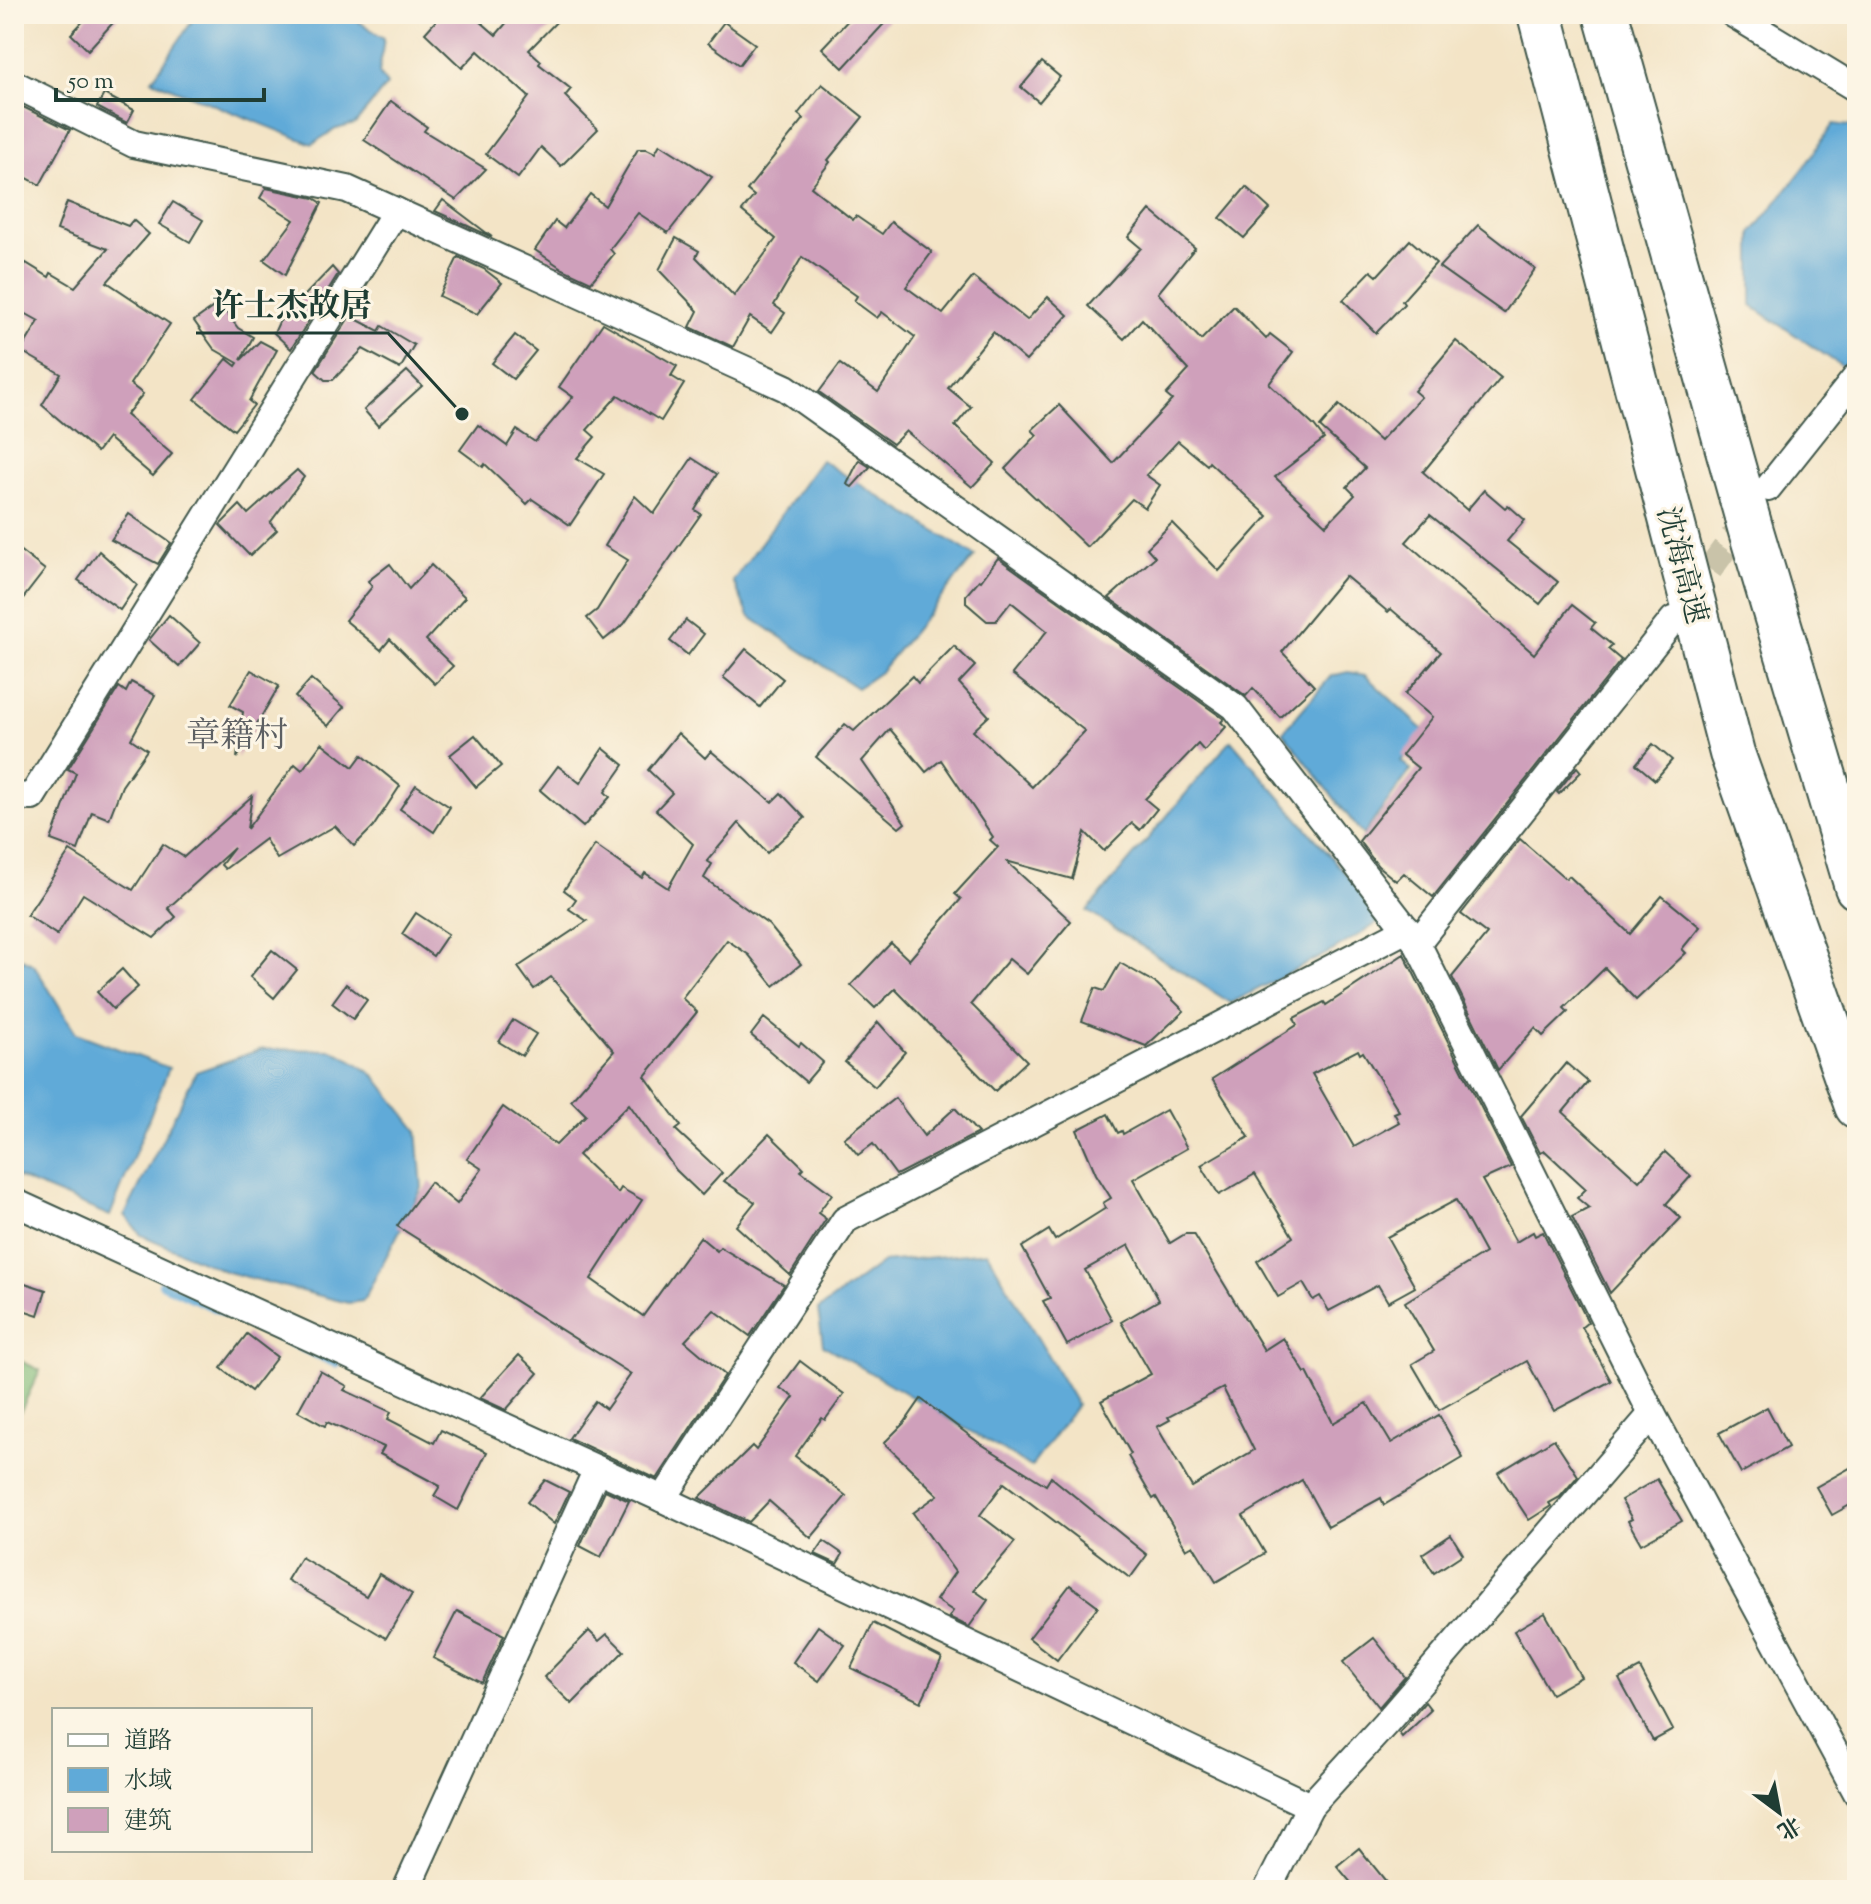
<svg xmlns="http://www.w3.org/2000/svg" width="1871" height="1904" font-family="'Sorts Mill Goudy','Noto Serif SC',serif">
  <rect width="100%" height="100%" fill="#fcf5e5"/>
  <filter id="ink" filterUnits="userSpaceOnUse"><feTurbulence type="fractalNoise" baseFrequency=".0125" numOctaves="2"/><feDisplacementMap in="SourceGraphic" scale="16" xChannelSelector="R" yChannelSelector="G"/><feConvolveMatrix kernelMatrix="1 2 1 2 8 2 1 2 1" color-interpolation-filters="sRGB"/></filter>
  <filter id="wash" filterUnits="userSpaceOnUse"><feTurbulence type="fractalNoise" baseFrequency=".006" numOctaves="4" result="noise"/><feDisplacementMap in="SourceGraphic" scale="32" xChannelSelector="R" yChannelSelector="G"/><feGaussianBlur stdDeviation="1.8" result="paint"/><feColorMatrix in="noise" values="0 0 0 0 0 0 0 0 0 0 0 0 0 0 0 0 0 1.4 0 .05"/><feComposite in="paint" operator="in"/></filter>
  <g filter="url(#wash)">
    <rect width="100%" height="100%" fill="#f3e4c6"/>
    <path fill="#82bc7a" stroke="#507c57" stroke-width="2" d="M 14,1358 L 40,1370 L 14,1425 Z"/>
    <g fill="#60aad8" stroke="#407486" stroke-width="2">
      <path d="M 197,14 L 347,14 L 384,38 L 379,73 L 387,85 L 355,124 L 336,129 L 312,144 L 152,80 Z"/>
      <path d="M 1833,124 L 1857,127 L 1857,349 L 1843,367 L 1752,306 L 1752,233 L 1803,169 Z"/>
      <path d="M 821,460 L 975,556 L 880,672 L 857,688 L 749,616 L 733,581 Z"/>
      <path d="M 1348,672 L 1365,675 L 1427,733 L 1401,761 L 1411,770 L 1363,835 L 1283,732 L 1331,676 Z"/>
      <path d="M 1231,740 L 1374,907 L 1378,923 L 1334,950 L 1231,1003 L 1087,911 Z"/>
      <path d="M 14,955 L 34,965 L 76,1033 L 169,1068 L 110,1216 L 14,1176 Z"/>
      <path d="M 262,1049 L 332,1050 L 352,1060 L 375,1076 L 417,1130 L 422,1188 L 363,1301 L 348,1303 L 227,1272 L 141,1235 L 125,1215 L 196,1072 Z"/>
      <path d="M 987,1252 L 1077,1405 L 1031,1467 L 823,1345 L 818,1310 L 883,1262 Z"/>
    </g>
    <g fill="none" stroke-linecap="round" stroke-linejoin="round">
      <path stroke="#60aad8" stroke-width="8" d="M 162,1284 L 336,1364"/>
    </g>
    <g id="blocks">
      <g fill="#cfa0bb" fill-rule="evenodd">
        <path d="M 90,14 L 121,14 L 88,50 L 71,34 Z"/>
        <path d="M 442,14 L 472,14 L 496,35 L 514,14 L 564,14 L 529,50 L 541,61 L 539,64 L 571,89 L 565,96 L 598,129 L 561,166 L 541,147 L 518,178 L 486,154 L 529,97 L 478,51 L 462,68 L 425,33 Z"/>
        <path d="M 854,14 L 893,14 L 843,68 L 822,48 Z"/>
        <path d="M 724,22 L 755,44 L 739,65 L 708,43 Z"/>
        <path d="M 1042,62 L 1060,77 L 1039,102 L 1021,87 Z"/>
        <path d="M 822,84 L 863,117 L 828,160 L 830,162 L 811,187 L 853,220 L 856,216 L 882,234 L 891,222 L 932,252 L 906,287 L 943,314 L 973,277 L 1027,320 L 1048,297 L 1068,315 L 1026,361 L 993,332 L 948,388 L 971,407 L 955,426 L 995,463 L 972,487 L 906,431 L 893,444 L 819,392 L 840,364 L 878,392 L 915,337 L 882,312 L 877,318 L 854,301 L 857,296 L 802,257 L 774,305 L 785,313 L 772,332 L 750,317 L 733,347 L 690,327 L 698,311 L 659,270 L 676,238 L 699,251 L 696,257 L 734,296 L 776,239 L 742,211 L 754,196 L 747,190 L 804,119 L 798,114 Z"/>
        <path d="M 104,94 L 134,110 L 127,123 L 97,107 Z"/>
        <path d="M 391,101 L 427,127 L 424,131 L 486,169 L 456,200 L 364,140 Z"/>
        <path d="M 19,105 L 70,130 L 40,185 L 14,171 L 14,115 Z"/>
        <path d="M 660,144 L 712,177 L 668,233 L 638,213 L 610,249 L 614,254 L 591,282 L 563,269 L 535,250 L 555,221 L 564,228 L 590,194 L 605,206 L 638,149 L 647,149 L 655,153 Z"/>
        <path d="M 1246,187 L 1270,209 L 1244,238 L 1220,218 Z"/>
        <path d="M 266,188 L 314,198 L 322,203 L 285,275 L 264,260 L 294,220 L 260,198 Z"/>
        <path d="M 443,200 L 492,237 L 435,211 Z"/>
        <path d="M 67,202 L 128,226 L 133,220 L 149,234 L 107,282 L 170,324 L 130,384 L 143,394 L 126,415 L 172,454 L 153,476 L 108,438 L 97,452 L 42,405 L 61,374 L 21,351 L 39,321 L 14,307 L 14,283 L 26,263 L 49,277 L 51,273 L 75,287 L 108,249 L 57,230 Z"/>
        <path d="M 173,202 L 203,220 L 190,242 L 159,224 Z"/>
        <path d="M 1150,210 L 1195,248 L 1158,293 L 1201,340 L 1234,306 L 1266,339 L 1270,334 L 1293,352 L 1269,384 L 1314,426 L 1324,439 L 1275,477 L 1326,525 L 1355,495 L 1347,487 L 1365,468 L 1320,427 L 1339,405 L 1380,441 L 1421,397 L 1414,391 L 1456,341 L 1501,378 L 1423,472 L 1467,510 L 1484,490 L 1505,508 L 1508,505 L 1525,520 L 1507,541 L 1558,582 L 1540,604 L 1430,515 L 1406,542 L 1534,654 L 1572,605 L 1595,623 L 1591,628 L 1612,645 L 1608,649 L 1621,660 L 1433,897 L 1404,873 L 1396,881 L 1378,866 L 1359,841 L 1418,768 L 1402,755 L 1432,717 L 1405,694 L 1441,652 L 1391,609 L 1388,612 L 1345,576 L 1282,652 L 1314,686 L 1280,717 L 1253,688 L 1246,696 L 1109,598 L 1155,557 L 1147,548 L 1172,523 L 1219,571 L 1268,516 L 1209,462 L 1207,465 L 1178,441 L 1146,475 L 1160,485 L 1145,508 L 1132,499 L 1087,547 L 1005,469 L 1037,435 L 1032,430 L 1059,405 L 1113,463 L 1172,400 L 1166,395 L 1189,370 L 1142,319 L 1124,339 L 1088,306 L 1141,248 L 1128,237 Z"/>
        <path d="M 1478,225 L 1535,269 L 1504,313 L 1439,267 Z"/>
        <path d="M 1410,240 L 1436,263 L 1402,301 L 1404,304 L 1376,333 L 1343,300 L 1371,271 L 1377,276 Z"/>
        <path d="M 458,257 L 484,269 L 502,283 L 477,314 L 439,296 Z"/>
        <path d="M 332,267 L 338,274 L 291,349 L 274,333 L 279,322 Z"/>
        <path d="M 219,303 L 238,328 L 253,337 L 241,360 L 260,341 L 277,350 L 249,401 L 254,405 L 234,430 L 195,399 L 227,359 L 236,366 L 238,363 L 214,349 L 194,321 Z"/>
        <path d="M 350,316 L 379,331 L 382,326 L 414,345 L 400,369 L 363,349 L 333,380 L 325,380 L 315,371 Z"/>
        <path d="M 603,323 L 677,366 L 671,376 L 684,384 L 661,421 L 618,395 L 587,430 L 595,437 L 577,458 L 604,474 L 570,525 L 532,499 L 527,504 L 485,464 L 483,467 L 460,450 L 478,425 L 507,446 L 517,430 L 535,442 L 573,397 L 559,387 Z"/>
        <path d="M 515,335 L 536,351 L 513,379 L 492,363 Z"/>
        <path d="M 407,371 L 422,386 L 378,426 L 364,410 Z"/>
        <path d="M 692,458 L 717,474 L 695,510 L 701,514 L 624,624 L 604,640 L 587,618 L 597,610 L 628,560 L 605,546 L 635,496 L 654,514 Z"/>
        <path d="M 859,460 L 870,467 L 852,487 L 847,484 Z"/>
        <path d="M 297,470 L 304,477 L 270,523 L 277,530 L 250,556 L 220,525 L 240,505 L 248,514 Z"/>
        <path d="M 129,514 L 171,543 L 158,564 L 111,540 Z"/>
        <path d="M 14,546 L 45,570 L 14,610 Z"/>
        <path d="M 99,551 L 137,585 L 120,610 L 78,580 Z"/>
        <path d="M 998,558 L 1224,719 L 1221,722 L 1226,727 L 1204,751 L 1198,744 L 1145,799 L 1157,809 L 1140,830 L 1132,823 L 1104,851 L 1085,832 L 1072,879 L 1006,861 L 1071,921 L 1027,974 L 1009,959 L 971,1004 L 1027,1061 L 995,1091 L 895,989 L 875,1008 L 851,985 L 891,943 L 909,960 L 961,899 L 955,894 L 998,847 L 990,840 L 993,837 L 941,760 L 926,772 L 890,729 L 862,761 L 905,823 L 899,828 L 816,757 L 845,724 L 854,731 L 912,676 L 918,683 L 954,646 L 975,666 L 959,683 L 989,716 L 973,731 L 1032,787 L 1085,731 L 1012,674 L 1047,631 L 1011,602 L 996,621 L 987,621 L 966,603 L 966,595 L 979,580 L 981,581 Z"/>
        <path d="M 390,564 L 409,589 L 431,565 L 465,597 L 426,640 L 453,666 L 435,684 L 390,639 L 381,650 L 345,620 L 372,587 L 368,581 Z"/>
        <path d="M 169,615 L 200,643 L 179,667 L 149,640 Z"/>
        <path d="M 686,620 L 704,634 L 688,655 L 670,641 Z"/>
        <path d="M 746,649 L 783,679 L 760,707 L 723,677 Z"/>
        <path d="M 251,670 L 279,686 L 237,758 L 243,712 L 230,705 Z"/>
        <path d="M 311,679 L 344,707 L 328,726 L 295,697 Z"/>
        <path d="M 131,682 L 155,695 L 131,739 L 147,750 L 122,786 L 109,819 L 92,812 L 78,850 L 51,840 L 76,773 L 68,769 L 119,687 L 126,692 Z"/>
        <path d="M 678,733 L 705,758 L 711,751 L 772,802 L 781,793 L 805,818 L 767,853 L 739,823 L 707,861 L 712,864 L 704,878 L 769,925 L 801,964 L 774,986 L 749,955 L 727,940 L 682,998 L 697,1012 L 645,1076 L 681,1126 L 676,1130 L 722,1173 L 702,1195 L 676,1170 L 629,1104 L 578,1155 L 618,1193 L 621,1188 L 642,1200 L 591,1279 L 643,1316 L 700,1237 L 717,1251 L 720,1247 L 784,1285 L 750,1336 L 714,1310 L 685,1341 L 725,1375 L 657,1479 L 569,1438 L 595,1401 L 606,1409 L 631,1374 L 397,1226 L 430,1182 L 457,1204 L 482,1169 L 467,1159 L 503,1107 L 556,1145 L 586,1115 L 571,1100 L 614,1051 L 551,977 L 534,989 L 518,967 L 587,921 L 569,909 L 576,899 L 564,890 L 595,845 L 642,878 L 645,873 L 668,888 L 693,844 L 656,810 L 672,793 L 648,770 Z"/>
        <path d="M 475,735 L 501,766 L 476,787 L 450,755 Z"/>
        <path d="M 322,743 L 353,767 L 362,755 L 400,786 L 373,827 L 354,846 L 335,826 L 277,859 L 265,839 L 225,869 L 221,865 L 234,848 L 168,908 L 176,917 L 154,938 L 83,894 L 57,935 L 27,915 L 70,851 L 133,890 L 163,844 L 184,857 L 252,796 L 247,829 L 295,764 L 302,770 Z"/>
        <path d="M 1653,744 L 1672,760 L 1655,780 L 1636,764 Z"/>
        <path d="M 603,748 L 624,765 L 605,792 L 610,797 L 583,827 L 540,790 L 558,766 L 580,783 Z"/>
        <path d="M 1577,767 L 1581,772 L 1559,794 L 1557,792 Z"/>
        <path d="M 416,785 L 450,807 L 434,832 L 400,809 Z"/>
        <path d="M 1520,839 L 1566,879 L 1569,876 L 1630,934 L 1662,896 L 1700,927 L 1682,949 L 1686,953 L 1636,1000 L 1605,968 L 1564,1008 L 1568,1012 L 1543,1036 L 1535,1028 L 1498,1070 L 1452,977 L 1487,934 L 1461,914 Z"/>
        <path d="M 416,913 L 448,934 L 433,956 L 402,934 Z"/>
        <path d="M 272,950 L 297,970 L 274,998 L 250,977 Z"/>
        <path d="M 1404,954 L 1511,1167 L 1482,1180 L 1516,1242 L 1533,1232 L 1535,1236 L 1543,1232 L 1588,1322 L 1582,1327 L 1611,1381 L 1554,1411 L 1527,1361 L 1439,1410 L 1412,1364 L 1434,1351 L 1405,1302 L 1485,1253 L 1456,1200 L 1387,1237 L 1415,1287 L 1388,1302 L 1378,1285 L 1329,1311 L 1320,1296 L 1313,1300 L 1303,1283 L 1278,1297 L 1257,1261 L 1293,1237 L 1255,1174 L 1219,1195 L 1201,1165 L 1249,1137 L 1212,1079 L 1297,1025 L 1294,1018 L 1324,1002 L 1326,1005 ZM 1358,1050 L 1360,1054 L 1363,1052 L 1399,1111 L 1394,1113 L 1399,1122 L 1354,1147 L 1312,1074 Z"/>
        <path d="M 1120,963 L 1157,984 L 1184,1011 L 1146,1046 L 1082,1021 L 1095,988 L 1104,991 Z"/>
        <path d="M 122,969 L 138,987 L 113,1009 L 97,992 Z"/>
        <path d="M 346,984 L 367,1000 L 353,1019 L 332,1003 Z"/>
        <path d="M 764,1018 L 799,1046 L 801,1043 L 823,1062 L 806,1082 L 751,1035 Z"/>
        <path d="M 513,1020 L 536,1034 L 522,1056 L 499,1042 Z"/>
        <path d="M 878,1022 L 905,1052 L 875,1087 L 845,1062 Z"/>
        <path d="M 1566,1063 L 1588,1082 L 1563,1112 L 1639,1181 L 1665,1152 L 1691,1176 L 1666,1204 L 1681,1218 L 1610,1293 L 1572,1217 L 1589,1208 L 1577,1198 L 1586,1189 L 1545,1151 L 1540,1153 L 1521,1116 Z"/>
        <path d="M 895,1098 L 924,1136 L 955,1108 L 978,1133 L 896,1175 L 873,1144 L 858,1155 L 844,1138 Z"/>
        <path d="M 1166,1110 L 1187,1148 L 1133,1179 L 1170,1243 L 1185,1234 L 1194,1234 L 1264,1350 L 1283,1338 L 1305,1373 L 1307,1372 L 1333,1423 L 1367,1403 L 1391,1443 L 1439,1415 L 1463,1458 L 1384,1505 L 1381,1498 L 1328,1527 L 1302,1480 L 1243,1516 L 1265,1553 L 1216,1582 L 1193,1545 L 1186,1549 L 1156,1497 L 1153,1499 L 1128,1456 L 1131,1454 L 1101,1401 L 1151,1374 L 1121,1322 L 1159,1300 L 1129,1245 L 1085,1270 L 1112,1320 L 1067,1345 L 1043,1301 L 1050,1298 L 1022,1247 L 1049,1230 L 1055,1240 L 1106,1208 L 1103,1203 L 1111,1198 L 1096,1174 L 1077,1130 L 1108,1114 L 1118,1133 L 1122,1131 L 1123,1134 ZM 1223,1388 L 1254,1450 L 1192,1487 L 1157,1427 L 1170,1420 L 1168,1417 Z"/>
        <path d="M 769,1134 L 804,1168 L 801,1171 L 832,1194 L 818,1213 L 826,1219 L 790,1275 L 736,1226 L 755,1202 L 724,1181 Z"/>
        <path d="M 19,1281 L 46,1290 L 38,1315 L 14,1307 L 14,1295 Z"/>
        <path d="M 247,1334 L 277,1357 L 251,1391 L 221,1368 Z"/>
        <path d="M 519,1355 L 538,1373 L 506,1410 L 480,1398 Z"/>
        <path d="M 800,1361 L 844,1394 L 825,1420 L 822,1418 L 795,1456 L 846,1496 L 811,1538 L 769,1501 L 749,1522 L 699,1498 L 752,1446 L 756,1450 L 794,1397 L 780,1388 Z"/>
        <path d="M 320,1371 L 347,1386 L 344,1390 L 391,1412 L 388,1419 L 434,1443 L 441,1430 L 487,1452 L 458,1510 L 434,1496 L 440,1486 L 380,1454 L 384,1447 L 327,1422 L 325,1426 L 298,1411 Z"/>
        <path d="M 921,1399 L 978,1442 L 1046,1485 L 1051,1477 L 1147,1555 L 1130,1578 L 1004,1483 L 980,1515 L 1015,1542 L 974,1590 L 988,1600 L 969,1627 L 949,1617 L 953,1611 L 936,1600 L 955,1572 L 913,1513 L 938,1495 L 884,1443 L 905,1422 Z"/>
        <path d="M 1767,1407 L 1788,1447 L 1741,1473 L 1719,1433 Z"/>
        <path d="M 1554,1439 L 1578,1476 L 1560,1497 L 1549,1503 L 1551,1506 L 1529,1520 L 1498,1473 Z"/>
        <path d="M 1857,1464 L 1857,1501 L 1832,1515 L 1816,1487 Z"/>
        <path d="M 1657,1479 L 1682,1521 L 1641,1544 L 1628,1521 L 1632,1519 L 1621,1500 Z"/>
        <path d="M 545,1480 L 569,1492 L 554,1524 L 527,1502 Z"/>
        <path d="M 605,1490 L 629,1501 L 601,1557 L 580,1546 Z"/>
        <path d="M 1451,1535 L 1463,1554 L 1434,1573 L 1422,1554 Z"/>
        <path d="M 824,1541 L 843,1554 L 837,1564 L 815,1554 Z"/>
        <path d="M 301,1557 L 366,1596 L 379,1574 L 412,1594 L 386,1638 L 287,1580 Z"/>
        <path d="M 1070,1585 L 1098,1606 L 1057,1660 L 1029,1638 Z"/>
        <path d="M 457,1611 L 504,1635 L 482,1683 L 433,1658 Z"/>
        <path d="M 1545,1613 L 1581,1677 L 1551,1694 L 1514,1631 Z"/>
        <path d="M 873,1623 L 942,1658 L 921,1702 L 851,1668 Z"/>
        <path d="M 818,1626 L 845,1645 L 819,1681 L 793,1662 Z"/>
        <path d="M 589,1631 L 599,1641 L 607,1634 L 624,1651 L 572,1704 L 544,1677 Z"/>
        <path d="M 1374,1638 L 1405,1677 L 1379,1707 L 1343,1662 Z"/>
        <path d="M 1640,1668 L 1673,1730 L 1653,1741 L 1619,1679 Z"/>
        <path d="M 1425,1702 L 1431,1710 L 1402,1737 L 1399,1733 Z"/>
        <path d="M 1359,1848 L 1393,1890 L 1357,1890 L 1337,1866 Z"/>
      </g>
    </g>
  </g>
  <g filter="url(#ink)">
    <use href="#blocks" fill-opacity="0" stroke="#3f564a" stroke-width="2"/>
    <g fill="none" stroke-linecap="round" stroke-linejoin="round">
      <path stroke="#c9c3a9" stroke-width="26" stroke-dasharray="26 13" stroke-linecap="butt" d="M 1687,601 L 1751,512"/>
      <g stroke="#3f564a" stroke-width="30">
        <g id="street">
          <path d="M 1733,14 L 1857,89"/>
          <path d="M 14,84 L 134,144 L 347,189 L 786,388 L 1235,707 L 1417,943"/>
          <path d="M 1768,488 L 1857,376"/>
          <path d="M 1673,620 L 1417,943 L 1652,1414 L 1857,1793"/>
          <path d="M 14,796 L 32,797 L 396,211"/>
          <path d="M 14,1202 L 663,1499 L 1310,1806"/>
          <path d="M 663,1499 L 845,1220 L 1407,929"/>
          <path d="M 406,1890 L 597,1469"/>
          <path d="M 1267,1890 L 1310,1806 L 1385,1724 L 1652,1414"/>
        </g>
      </g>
      <g stroke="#3f564a" stroke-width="48">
        <g id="highway">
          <path d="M 1540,14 L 1732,753 L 1857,1106"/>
          <path d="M 1606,14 L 1751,531 L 1857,887"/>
        </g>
      </g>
      <use href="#street" stroke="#fff" stroke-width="26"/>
      <use href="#highway" stroke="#fff" stroke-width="44"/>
    </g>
  </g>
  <g text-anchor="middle" stroke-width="6" stroke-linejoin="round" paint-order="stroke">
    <g font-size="30" fill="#1f3d34" stroke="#fcf5e5">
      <text transform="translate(1683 565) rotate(75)" y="10">沈海高速</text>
    </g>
    <g font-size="34" fill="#5d6063" stroke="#fcf5e5">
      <text x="237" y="746">章籍村</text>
    </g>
  </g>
  <path fill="none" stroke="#1f3d34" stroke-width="3" d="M462 414L388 333H196"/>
  <circle fill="#1f3d34" stroke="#fcf5e5" stroke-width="3" cx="462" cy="414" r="8"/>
  <g font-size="32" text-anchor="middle" font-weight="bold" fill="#1f3d34" stroke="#fcf5e5" stroke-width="6" stroke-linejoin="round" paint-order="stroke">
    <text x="292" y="316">许士杰故居</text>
  </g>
  <rect width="1871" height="1904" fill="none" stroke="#fcf5e5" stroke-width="48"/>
  <rect x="52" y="1708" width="260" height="144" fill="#fcf5e5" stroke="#a4ab9e" stroke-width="2"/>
  <rect x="68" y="1734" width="40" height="12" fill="#ffffff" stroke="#a4ab9e" stroke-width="2"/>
  <text x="124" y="1748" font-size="24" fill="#1f3d34">道路</text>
  <rect x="68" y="1768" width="40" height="24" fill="#60aad8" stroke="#a4ab9e" stroke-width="2"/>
  <text x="124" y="1788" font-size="24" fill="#1f3d34">水域</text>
  <rect x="68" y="1808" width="40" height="24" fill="#cfa0bb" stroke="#a4ab9e" stroke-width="2"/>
  <text x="124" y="1828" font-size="24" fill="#1f3d34">建筑</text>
  <g transform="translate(1779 1812) rotate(148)" stroke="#fcf5e5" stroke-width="6" paint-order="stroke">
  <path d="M0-6L14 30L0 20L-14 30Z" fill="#1f3d34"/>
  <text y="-12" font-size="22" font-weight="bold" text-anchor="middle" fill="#1f3d34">北</text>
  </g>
  <path d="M56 88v12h208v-12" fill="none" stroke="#1f3d34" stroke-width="4"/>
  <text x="68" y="88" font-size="24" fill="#1f3d34" stroke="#fcf5e5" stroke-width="6" paint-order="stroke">50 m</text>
</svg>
